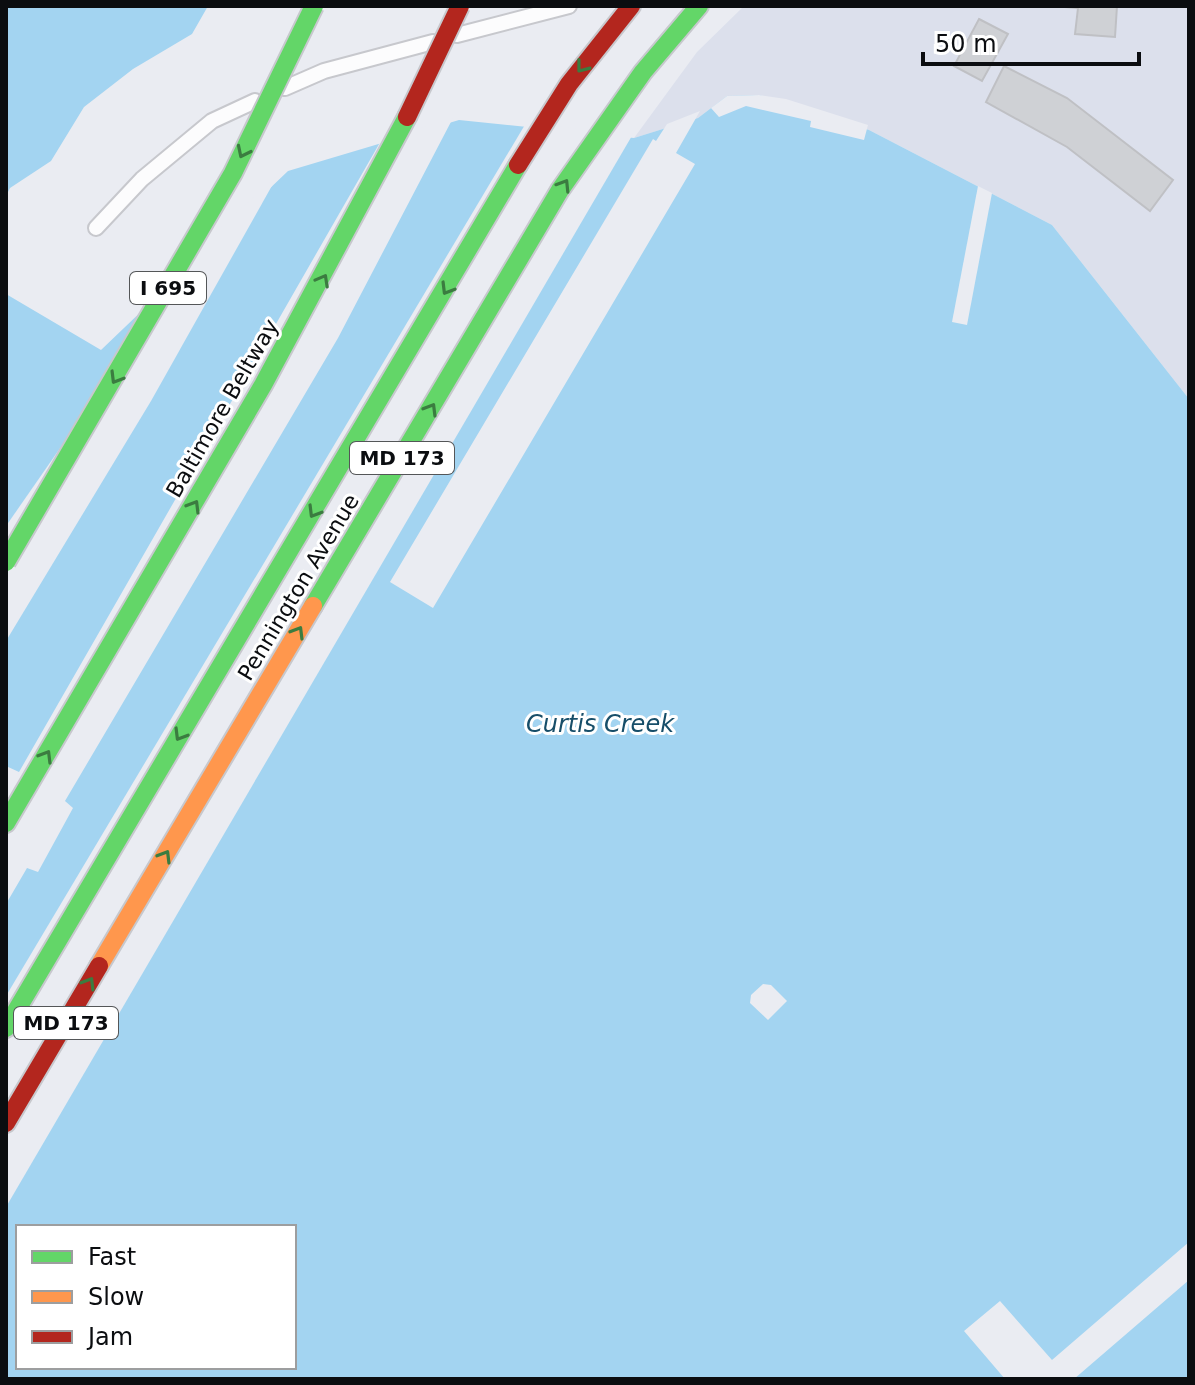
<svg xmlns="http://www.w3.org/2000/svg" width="1195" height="1385" font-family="'DejaVu Sans',sans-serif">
  <rect width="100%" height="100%" fill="#eaecf2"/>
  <path fill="#dce0ec" d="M 744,6 L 1189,6 L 1189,399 L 1052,225 L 869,130 L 759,95 L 727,96 L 698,118 L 634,138 L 697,52 Z"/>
  <g fill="#a3d4f1" fill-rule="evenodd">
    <path d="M 6,6 L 208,6 L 192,34 L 133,69 L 84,107 L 51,161 L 10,188 L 6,196 Z"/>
    <path d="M 759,95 L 869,130 L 1052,225 L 1189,399 L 1189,1379 L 6,1379 L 6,294 L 101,350 L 288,171 L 459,120 L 634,138 L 698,118 L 727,96 ZM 18,1227 L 294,1227 L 294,1367 L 18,1367 Z"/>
  </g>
  <g fill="#eaecf2">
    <path d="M 759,95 L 786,99 L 868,125 L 864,140 L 810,127 L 811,121 L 746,106 L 719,117 L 711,108 L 727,96 Z"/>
    <path d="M 700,111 L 676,153 L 695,164 L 433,608 L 390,582 L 653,139 L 656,141 L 667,124 Z"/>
    <path d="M 453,118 L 338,338 L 65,801 L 73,808 L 38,872 L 27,868 L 6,904 L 6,766 L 19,772 L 382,139 Z"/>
    <path d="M 526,123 L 633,134 L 6,1207 L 6,996 Z"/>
    <path d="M 278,175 L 151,401 L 6,641 L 6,526 L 202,244 Z"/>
    <path d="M 978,186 L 992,193 L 967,325 L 952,322 Z"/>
    <path d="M 763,984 L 771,985 L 787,1001 L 768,1020 L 750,1003 L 751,995 Z"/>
    <path d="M 1189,1242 L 1189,1280 L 1074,1379 L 1005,1379 L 964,1331 L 1000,1301 L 1052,1360 Z"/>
  </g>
  <g fill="#cfd1d5" stroke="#bfc0c4" stroke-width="2">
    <path d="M 1117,6 L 1115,37 L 1075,34 L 1078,8 L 1065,7 Z"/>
    <path d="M 979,19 L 1008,34 L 982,81 L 954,66 Z"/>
    <path d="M 1004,66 L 1067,98 L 1173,180 L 1150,211 L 1067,147 L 986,102 Z"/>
  </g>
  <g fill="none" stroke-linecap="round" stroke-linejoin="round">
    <g stroke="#c7c8cd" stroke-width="18">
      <g id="lane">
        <path d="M 457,35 L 569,6"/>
        <path d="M 285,88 L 324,71 L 433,42"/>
        <path d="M 96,228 L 142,179 L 212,121 L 255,101"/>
      </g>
    </g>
    <g stroke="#c7c8cd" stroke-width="22">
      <g id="fast">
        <path d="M 313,606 L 560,190 L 643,72 L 699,6"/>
        <path d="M 6,823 L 263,385 L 407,117"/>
        <path d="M 6,1028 L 518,165"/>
      </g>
    </g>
    <g stroke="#c7c8cd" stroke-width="22">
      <path id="slow" d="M 99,966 L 313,606"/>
    </g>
    <g stroke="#c7c8cd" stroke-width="22">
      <g id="jam">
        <path d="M 518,165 L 569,84 L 631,6"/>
        <path d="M 6,1123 L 99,966"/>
      </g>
    </g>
    <use href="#lane" stroke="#fcfcfd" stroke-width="14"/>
    <use href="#fast" stroke="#63d668" stroke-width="18"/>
    <use href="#slow" stroke="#ff974d" stroke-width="18"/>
    <use href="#jam" stroke="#b3261e" stroke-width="18"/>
    <g stroke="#c7c8cd" stroke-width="22" stroke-linecap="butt">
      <path id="fast-bridge" d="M 6,562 L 233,173 L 314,6"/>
    </g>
    <g stroke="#c7c8cd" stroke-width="22" stroke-linecap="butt">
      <path id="jam-bridge" d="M 407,117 L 460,6"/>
    </g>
    <use href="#fast-bridge" stroke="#63d668" stroke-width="18"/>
    <use href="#jam-bridge" stroke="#b3261e" stroke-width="18"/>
  </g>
  <defs><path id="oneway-chevron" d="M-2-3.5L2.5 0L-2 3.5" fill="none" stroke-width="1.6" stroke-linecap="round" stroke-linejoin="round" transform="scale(2)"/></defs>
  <g stroke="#3b7c40">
    <use href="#oneway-chevron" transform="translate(582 67) rotate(128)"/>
    <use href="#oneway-chevron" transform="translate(243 152) rotate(116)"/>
    <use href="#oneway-chevron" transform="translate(564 185) rotate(-58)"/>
    <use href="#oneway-chevron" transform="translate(323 280) rotate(-61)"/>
    <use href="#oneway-chevron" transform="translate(447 289) rotate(121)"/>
    <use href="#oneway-chevron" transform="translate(116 378) rotate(121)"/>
    <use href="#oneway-chevron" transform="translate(431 409) rotate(-59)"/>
    <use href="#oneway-chevron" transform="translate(194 506) rotate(-59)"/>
    <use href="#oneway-chevron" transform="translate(314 512) rotate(121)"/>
    <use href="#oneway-chevron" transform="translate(298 632) rotate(-59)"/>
    <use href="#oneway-chevron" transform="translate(180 735) rotate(121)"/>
    <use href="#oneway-chevron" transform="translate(46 756) rotate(-59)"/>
    <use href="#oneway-chevron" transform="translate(165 856) rotate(-59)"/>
    <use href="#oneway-chevron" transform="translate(89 983) rotate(-59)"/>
  </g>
  <g text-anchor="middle" stroke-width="6" stroke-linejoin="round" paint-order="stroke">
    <g fill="#fff" stroke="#545658" stroke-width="2">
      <rect x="130" y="272" width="76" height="32" rx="6"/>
      <rect x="350" y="442" width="104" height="32" rx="6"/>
      <rect x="14" y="1007" width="104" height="32" rx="6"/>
    </g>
    <g font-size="20" font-weight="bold" fill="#0b0d10">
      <text x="168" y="295">I 695</text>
      <text x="402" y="465">MD 173</text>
      <text x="66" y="1030">MD 173</text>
    </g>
    <g font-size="22" fill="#0b0d10" stroke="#fff">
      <text transform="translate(222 408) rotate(-60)" y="8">Baltimore Beltway</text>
      <text transform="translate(298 587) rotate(-59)" y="8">Pennington Avenue</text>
    </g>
    <g font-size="24" font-style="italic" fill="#174e69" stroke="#fff">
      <text x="600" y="732">Curtis Creek</text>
    </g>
  </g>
  <rect width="1195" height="1385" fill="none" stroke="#0b0d10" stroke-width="16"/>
  <rect x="16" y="1225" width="280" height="144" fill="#ffffff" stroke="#9d9e9f" stroke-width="2"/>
  <rect x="32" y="1251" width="40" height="12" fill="#63d668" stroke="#9d9e9f" stroke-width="2"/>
  <text x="88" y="1265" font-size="24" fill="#0b0d10">Fast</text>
  <rect x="32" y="1291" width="40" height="12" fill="#ff974d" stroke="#9d9e9f" stroke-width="2"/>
  <text x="88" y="1305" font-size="24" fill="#0b0d10">Slow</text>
  <rect x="32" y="1331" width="40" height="12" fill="#b3261e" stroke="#9d9e9f" stroke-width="2"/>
  <text x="88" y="1345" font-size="24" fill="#0b0d10">Jam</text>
  <path d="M923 52v12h216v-12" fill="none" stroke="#0b0d10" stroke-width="4"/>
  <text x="935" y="52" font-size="24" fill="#0b0d10" stroke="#ffffff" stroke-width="6" paint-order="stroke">50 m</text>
</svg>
